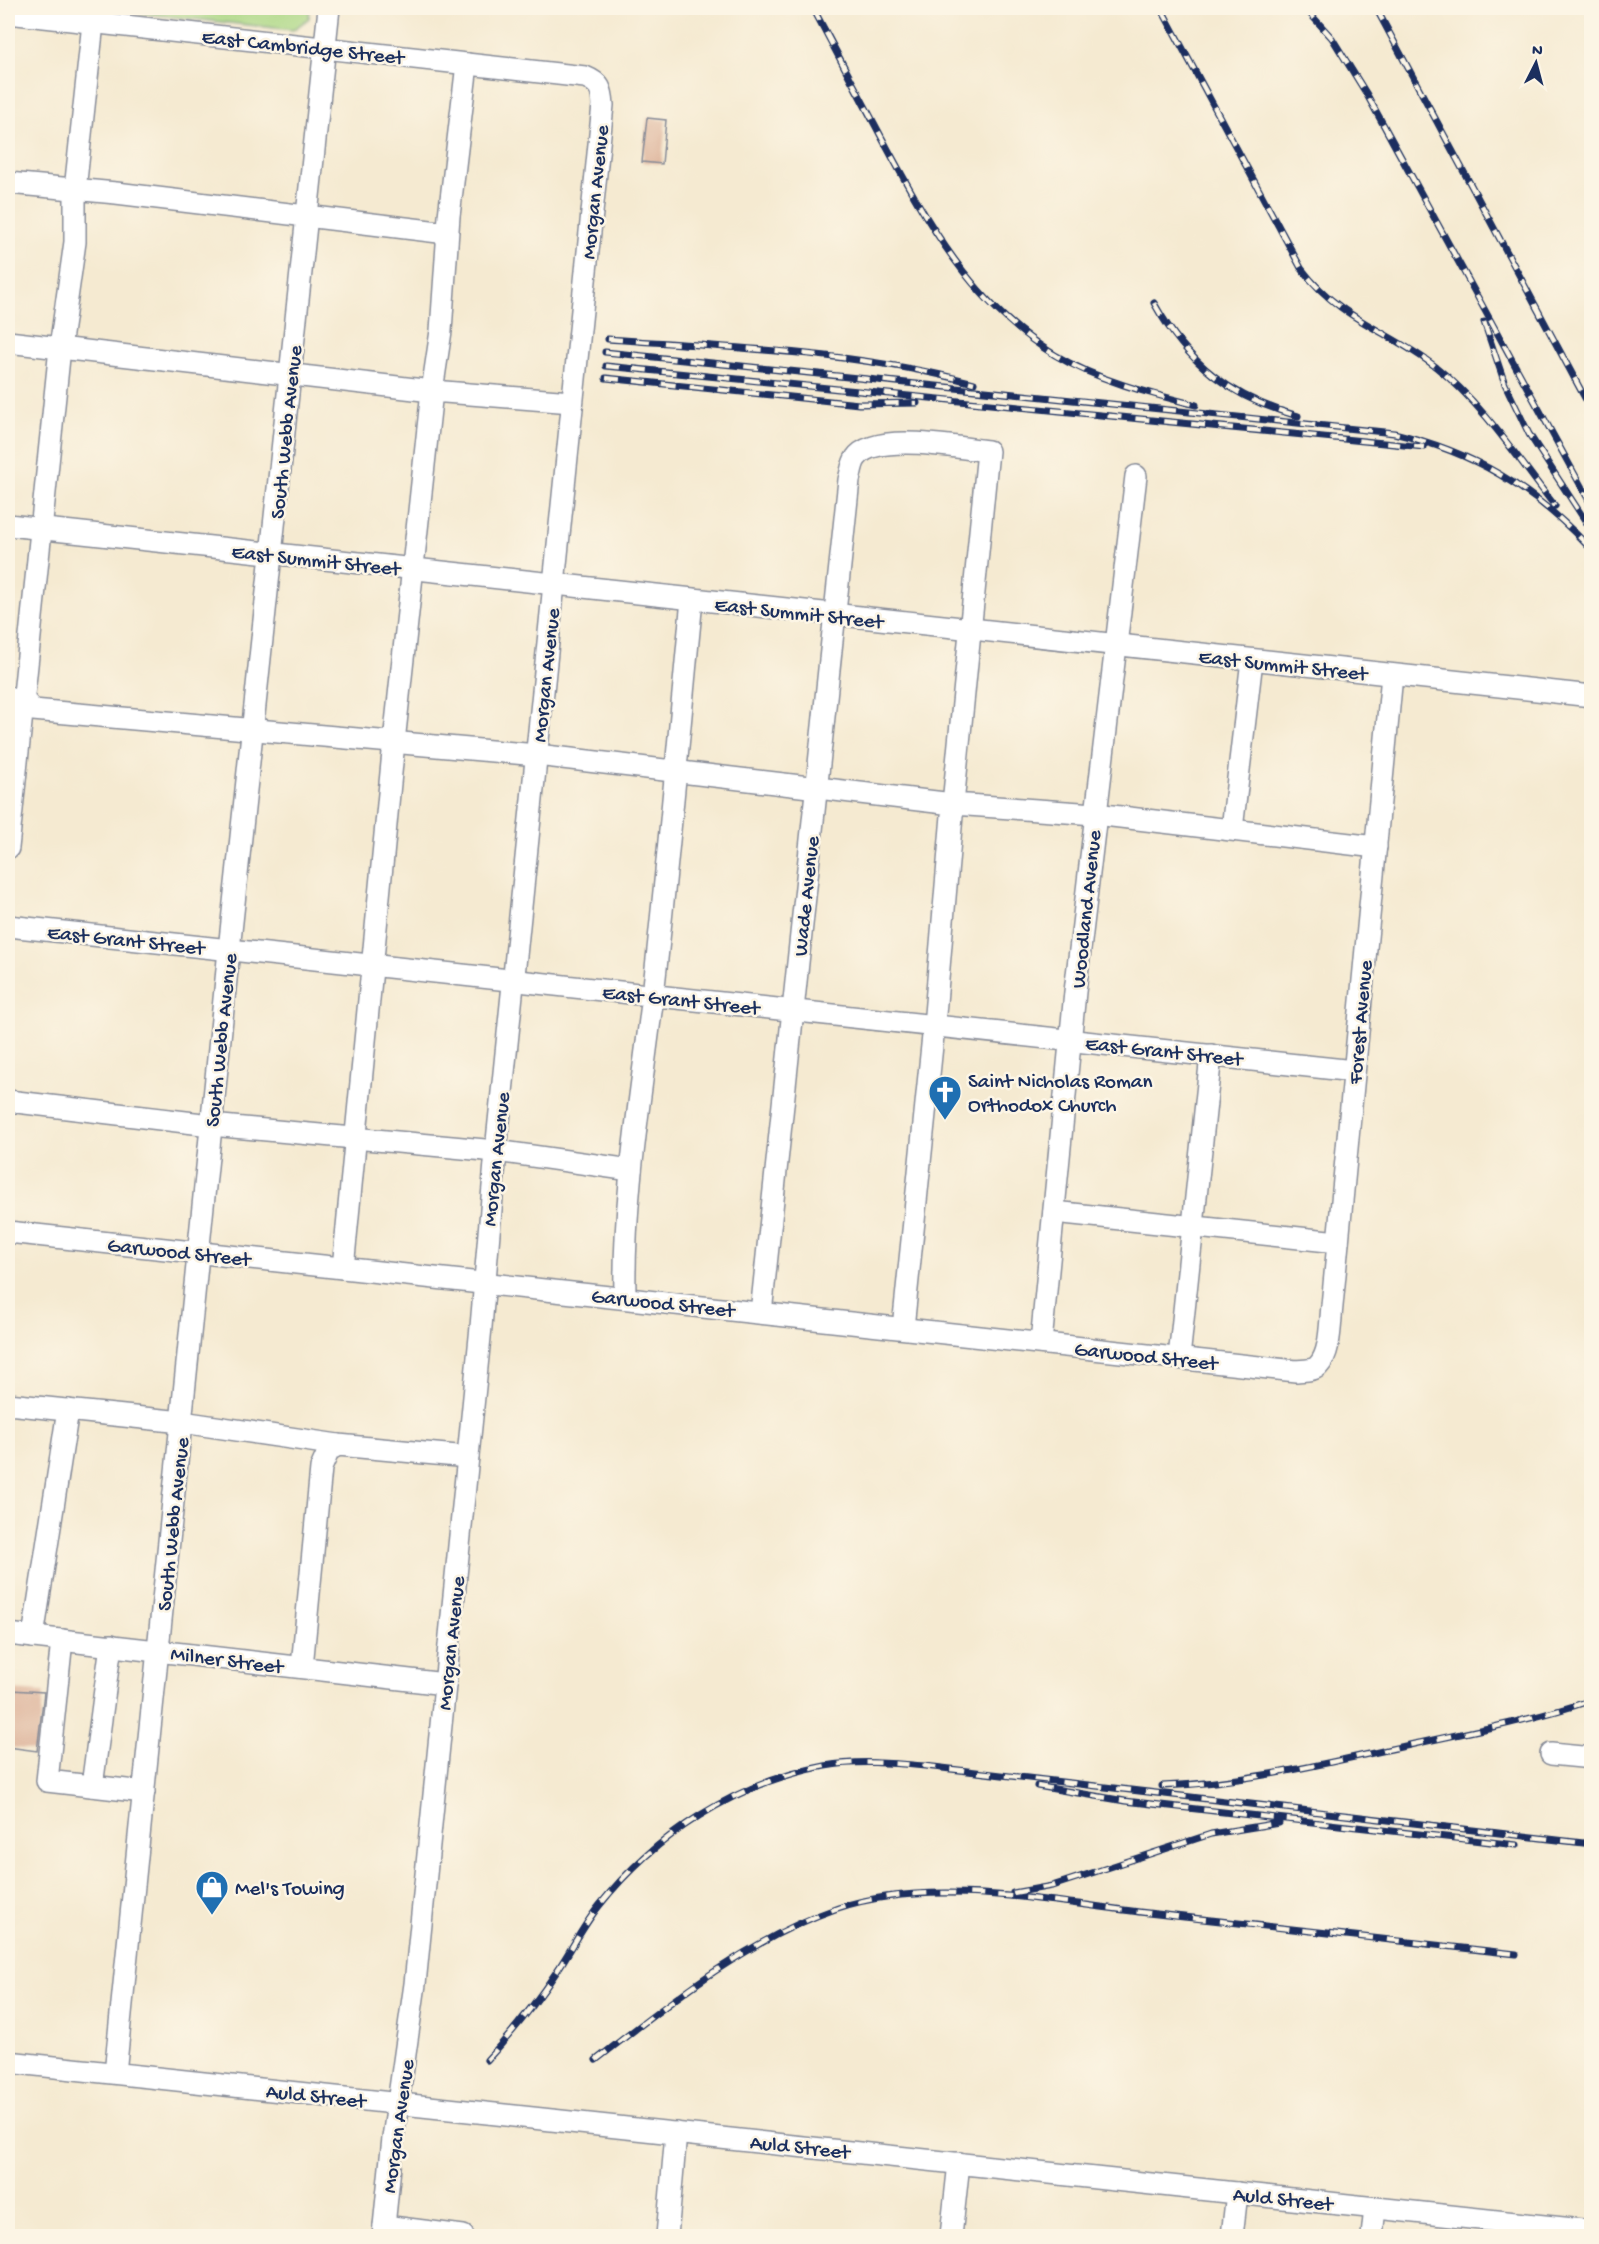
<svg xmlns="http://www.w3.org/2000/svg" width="1599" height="2244" font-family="'Gochi Hand',sans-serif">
  <rect width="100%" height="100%" fill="#fcf5e5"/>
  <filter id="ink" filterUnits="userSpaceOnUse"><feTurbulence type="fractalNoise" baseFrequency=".0167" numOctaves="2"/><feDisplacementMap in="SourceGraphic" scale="12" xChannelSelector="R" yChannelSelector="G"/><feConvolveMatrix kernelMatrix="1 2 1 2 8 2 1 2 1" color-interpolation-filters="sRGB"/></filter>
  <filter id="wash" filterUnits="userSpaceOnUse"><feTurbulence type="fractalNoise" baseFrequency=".008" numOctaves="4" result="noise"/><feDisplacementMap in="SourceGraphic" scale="24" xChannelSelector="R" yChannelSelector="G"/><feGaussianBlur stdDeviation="1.35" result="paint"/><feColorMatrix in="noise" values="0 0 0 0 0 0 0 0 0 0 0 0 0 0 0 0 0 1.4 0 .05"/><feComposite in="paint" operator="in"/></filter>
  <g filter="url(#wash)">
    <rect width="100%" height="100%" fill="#f5ead1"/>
    <path fill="#aad783" stroke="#628370" stroke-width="1.5" d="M 92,8 L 310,8 L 309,18 L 293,30 Z"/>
    <g id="blocks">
      <g fill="#dcb097">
        <path d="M 647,118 L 666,120 L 662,164 L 642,162 Z"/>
        <path d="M 11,1690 L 44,1692 L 37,1751 L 8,1747 Z"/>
      </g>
    </g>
  </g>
  <g filter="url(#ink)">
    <use href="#blocks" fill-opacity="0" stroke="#888c98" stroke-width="1.5"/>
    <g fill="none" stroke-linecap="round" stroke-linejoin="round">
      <g stroke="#888c98" stroke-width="24">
        <g id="minor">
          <path d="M 8,13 L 585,77 C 600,83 602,89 603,105 L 496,1151 L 481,1327 L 415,1984 L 393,2138 L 383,2236"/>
          <path d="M 8,183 L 116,193 L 447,233"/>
          <path d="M 8,342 L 432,391 L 441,331 L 449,216 L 467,64"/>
          <path d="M 8,525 L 1592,696"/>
          <path d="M 8,698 L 23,699 L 33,710 L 537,755 L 953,804 L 934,1026 L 903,1328"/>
          <path d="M 1232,829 L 1252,660"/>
          <path d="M 8,848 L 60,348 L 75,242 L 75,190 L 93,23"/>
          <path d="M 8,926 L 1354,1071"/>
          <path d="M 8,1101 L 211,1125 L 496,1151 L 631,1170"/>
          <path d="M 1054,1212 L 1338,1242"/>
          <path d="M 8,1232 L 1296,1371 C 1303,1370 1313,1371 1318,1366 C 1331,1353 1330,1323 1332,1306 L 1392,675"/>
          <path d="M 343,1268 L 394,742 L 432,391 L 572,402"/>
          <path d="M 625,1298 C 623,1196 641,1096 653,995 C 668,863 679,732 692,600"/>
          <path d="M 761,1313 L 849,480 C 851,473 852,463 856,458 C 874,431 959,448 988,451 L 953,804 L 1095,814 L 1376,847"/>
          <path d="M 1041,1343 L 1075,992 L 1136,476"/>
          <path d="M 1179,1358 L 1211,1055"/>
          <path d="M 8,1404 L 182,1422 L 338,1445"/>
          <path d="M 8,1634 L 445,1684"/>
          <path d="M 33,1637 L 68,1410"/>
          <path d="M 62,1640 L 47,1781 L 144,1792"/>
          <path d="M 302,1667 L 321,1468 L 329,1450 L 338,1445 L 468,1457"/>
          <path d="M 1551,1754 L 1592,1758"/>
          <path d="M 92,1786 L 111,1645"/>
          <path d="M 8,2062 L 1592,2231"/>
          <path d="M 115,2073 L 229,950 L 329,8"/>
          <path d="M 384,2226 L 463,2236"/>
          <path d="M 667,2236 L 676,2133"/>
          <path d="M 951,2236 L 959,2163"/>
          <path d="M 1232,2236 L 1237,2193"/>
          <path d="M 1372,2236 L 1375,2208"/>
        </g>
      </g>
      <use href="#minor" stroke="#fff" stroke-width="21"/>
      <g stroke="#1b2f5e" stroke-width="7">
        <g id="rail">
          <path d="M 813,8 C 836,52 860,96 883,140 C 927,222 972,305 1055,355 C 1097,380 1148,393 1196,405"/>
          <path d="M 1161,8 L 1301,268 C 1340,320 1388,330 1436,367 C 1484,405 1518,459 1555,506"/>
          <path d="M 1305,8 L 1332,38 L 1366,93 L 1592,506"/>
          <path d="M 1376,8 L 1592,411"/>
          <path d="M 1154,303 C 1188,364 1231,398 1298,416"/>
          <path d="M 1484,322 L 1505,384 L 1529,434 L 1592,531"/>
          <path d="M 608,339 C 731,348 855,351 974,383"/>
          <path d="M 605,352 L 1394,433 C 1473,452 1532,487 1587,545"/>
          <path d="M 606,366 L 1424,447"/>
          <path d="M 606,378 L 859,404 L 917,403"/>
          <path d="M 1037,1786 L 1125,1801 L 1517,1845"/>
          <path d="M 1162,1786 C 1248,1783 1331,1762 1414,1744 C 1473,1731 1534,1720 1592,1700"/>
          <path d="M 1013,1893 L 1052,1886 L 1211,1834 L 1279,1823"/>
          <path d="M 487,2060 C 513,2032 536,2003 557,1971 C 571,1950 583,1926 599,1906 C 655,1835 735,1783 825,1766 C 858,1760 892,1763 925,1766 L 1592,1844"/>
          <path d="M 596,2060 C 670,2002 748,1939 838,1908 C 930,1877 1053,1902 1148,1913 C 1271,1927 1394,1940 1516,1954"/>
        </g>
      </g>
      <use href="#rail" stroke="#fcf5e5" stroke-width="4.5" stroke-dasharray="14" stroke-linecap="butt"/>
    </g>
  </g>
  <defs>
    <g id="church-pin" transform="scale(1.725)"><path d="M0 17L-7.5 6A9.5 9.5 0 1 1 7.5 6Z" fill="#1f6fb2" stroke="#fcf5e5"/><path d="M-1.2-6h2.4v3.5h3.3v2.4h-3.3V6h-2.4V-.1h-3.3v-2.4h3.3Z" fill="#fff"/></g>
    <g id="shop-pin" transform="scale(1.725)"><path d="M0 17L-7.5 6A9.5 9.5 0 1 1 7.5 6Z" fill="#1f6fb2" stroke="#fcf5e5"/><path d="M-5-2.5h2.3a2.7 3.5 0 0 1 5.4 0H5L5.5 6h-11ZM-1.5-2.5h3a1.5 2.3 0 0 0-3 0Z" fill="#fff"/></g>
  </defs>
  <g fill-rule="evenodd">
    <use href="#church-pin" x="945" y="1092"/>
    <use href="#shop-pin" x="212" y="1887"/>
  </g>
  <g text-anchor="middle" stroke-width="5" stroke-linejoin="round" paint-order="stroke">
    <g font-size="21" fill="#1b2f5e" stroke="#fcf5e5">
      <text transform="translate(303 46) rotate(6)" y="7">East Cambridge Street</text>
      <text transform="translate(594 192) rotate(-84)" y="7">Morgan Avenue</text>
      <text transform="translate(285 432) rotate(-84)" y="7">South Webb Avenue</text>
      <text transform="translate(316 559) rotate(6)" y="7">East Summit Street</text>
      <text transform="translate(799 612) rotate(6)" y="7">East Summit Street</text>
      <text transform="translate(1283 664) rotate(6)" y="7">East Summit Street</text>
      <text transform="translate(545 675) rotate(-84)" y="7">Morgan Avenue</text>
      <text transform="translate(805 896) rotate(-84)" y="7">Wade Avenue</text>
      <text transform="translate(1085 909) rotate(-84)" y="7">Woodland Avenue</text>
      <text transform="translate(126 939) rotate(6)" y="7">East Grant Street</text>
      <text transform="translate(681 999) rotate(6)" y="7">East Grant Street</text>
      <text transform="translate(1359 1022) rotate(-85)" y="7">Forest Avenue</text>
      <text transform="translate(220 1040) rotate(-84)" y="7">South Webb Avenue</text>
      <text transform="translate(1164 1050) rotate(6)" y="7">East Grant Street</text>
      <text transform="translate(495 1159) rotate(-84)" y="7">Morgan Avenue</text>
      <text transform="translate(179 1251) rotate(6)" y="7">Garwood Street</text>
      <text transform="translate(663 1302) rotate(6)" y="7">Garwood Street</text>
      <text transform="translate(1146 1355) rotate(6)" y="7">Garwood Street</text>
      <text transform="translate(172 1524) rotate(-84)" y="7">South Webb Avenue</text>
      <text transform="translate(450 1643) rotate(-84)" y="7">Morgan Avenue</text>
      <text transform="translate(227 1659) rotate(7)" y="7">Milner Street</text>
      <text transform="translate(316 2095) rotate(6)" y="7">Auld Street</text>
      <text transform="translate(397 2126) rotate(-82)" y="7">Morgan Avenue</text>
      <text transform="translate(800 2146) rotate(6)" y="7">Auld Street</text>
      <text transform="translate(1283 2198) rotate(6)" y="7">Auld Street</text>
    </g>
    <g font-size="21" fill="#1b2f5e" stroke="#fcf5e5" text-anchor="start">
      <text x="968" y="1087">Saint Nicholas Roman<tspan x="968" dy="24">Orthodox Church</tspan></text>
      <text x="235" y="1894">Mel's Towing</text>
    </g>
  </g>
  <rect width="1599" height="2244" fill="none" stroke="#fcf5e5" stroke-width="30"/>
  <g transform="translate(1536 63) rotate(6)" stroke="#fcf5e5" stroke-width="4.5" paint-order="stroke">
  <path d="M0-4.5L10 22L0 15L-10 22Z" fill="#1b2f5e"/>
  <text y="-9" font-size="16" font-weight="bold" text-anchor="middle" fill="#1b2f5e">N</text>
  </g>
</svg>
